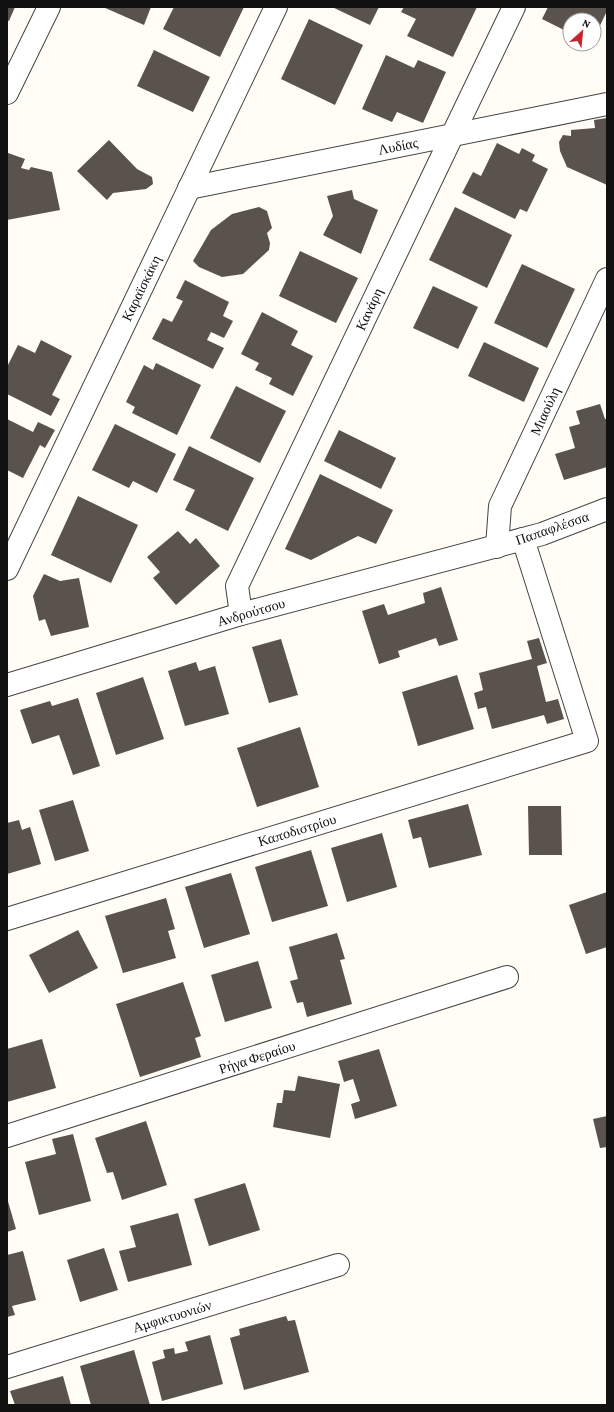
<svg xmlns="http://www.w3.org/2000/svg" width="614" height="1412" font-family="'Crimson Pro',serif">
  <rect width="100%" height="100%" fill="#fffdf5"/>
  <g fill="#5a524d">
    <path d="M 7,7 L 15,7 L 9,21 L 7,20 Z"/>
    <path d="M 103,7 L 151,7 L 144,25 Z"/>
    <path d="M 174,7 L 244,7 L 220,57 L 163,29 Z"/>
    <path d="M 332,7 L 379,7 L 370,25 Z"/>
    <path d="M 404,7 L 477,7 L 453,57 L 407,36 L 416,19 L 401,12 Z"/>
    <path d="M 548,7 L 607,7 L 607,11 L 594,38 L 594,20 L 570,20 L 570,33 L 542,19 Z"/>
    <path d="M 309,19 L 363,45 L 335,105 L 281,79 Z"/>
    <path d="M 154,50 L 210,77 L 193,112 L 137,86 Z"/>
    <path d="M 386,55 L 414,68 L 418,60 L 446,72 L 423,123 L 397,112 L 392,122 L 362,109 Z"/>
    <path d="M 607,118 L 607,185 L 567,167 L 560,151 L 559,142 L 563,135 L 571,136 L 571,130 L 595,128 L 594,120 Z"/>
    <path d="M 109,140 L 137,169 L 152,177 L 153,184 L 146,189 L 113,193 L 107,200 L 77,171 Z"/>
    <path d="M 497,143 L 519,154 L 522,148 L 535,155 L 532,161 L 548,169 L 527,212 L 520,209 L 515,219 L 462,193 L 473,172 L 481,176 Z"/>
    <path d="M 8,153 L 25,159 L 21,168 L 29,170 L 31,167 L 52,172 L 60,210 L 7,220 Z"/>
    <path d="M 352,190 L 354,199 L 378,210 L 361,254 L 323,235 L 333,216 L 327,196 Z"/>
    <path d="M 259,207 L 267,211 L 272,228 L 267,233 L 270,243 L 269,250 L 243,274 L 222,277 L 199,267 L 193,261 L 211,230 L 232,214 Z"/>
    <path d="M 455,207 L 512,235 L 487,288 L 429,260 Z"/>
    <path d="M 300,251 L 358,278 L 336,323 L 279,296 Z"/>
    <path d="M 522,264 L 575,289 L 547,348 L 494,323 Z"/>
    <path d="M 185,280 L 229,302 L 223,316 L 233,321 L 224,338 L 211,332 L 207,340 L 224,348 L 213,369 L 152,339 L 163,318 L 172,322 L 183,301 L 176,298 Z"/>
    <path d="M 433,286 L 478,307 L 458,349 L 413,328 Z"/>
    <path d="M 262,312 L 298,331 L 291,345 L 313,356 L 293,396 L 269,384 L 272,378 L 255,370 L 259,363 L 241,354 Z"/>
    <path d="M 41,340 L 72,356 L 52,395 L 60,399 L 51,416 L 7,394 L 7,367 L 18,345 L 35,353 Z"/>
    <path d="M 484,342 L 539,368 L 524,402 L 468,376 Z"/>
    <path d="M 156,363 L 201,385 L 177,435 L 132,413 L 135,407 L 126,402 L 144,365 L 153,370 Z"/>
    <path d="M 236,386 L 286,411 L 260,463 L 210,438 Z"/>
    <path d="M 600,404 L 605,419 L 607,419 L 607,467 L 564,480 L 555,454 L 575,448 L 569,427 L 580,424 L 576,411 Z"/>
    <path d="M 7,419 L 33,432 L 38,422 L 55,430 L 45,448 L 40,445 L 23,478 L 7,470 Z"/>
    <path d="M 115,424 L 176,454 L 157,493 L 133,481 L 129,488 L 92,470 Z"/>
    <path d="M 339,430 L 396,458 L 381,489 L 324,461 Z"/>
    <path d="M 189,446 L 254,478 L 228,531 L 185,510 L 195,490 L 173,480 Z"/>
    <path d="M 320,474 L 393,510 L 376,544 L 358,536 L 311,560 L 285,549 Z"/>
    <path d="M 78,496 L 138,525 L 111,583 L 51,555 Z"/>
    <path d="M 178,531 L 190,544 L 196,538 L 220,566 L 176,605 L 153,578 L 160,572 L 147,557 Z"/>
    <path d="M 44,574 L 60,581 L 79,578 L 89,627 L 51,636 L 45,619 L 39,621 L 33,596 Z"/>
    <path d="M 441,587 L 458,640 L 439,646 L 436,638 L 398,651 L 400,657 L 379,664 L 362,611 L 384,604 L 388,615 L 425,603 L 423,593 Z"/>
    <path d="M 539,638 L 547,663 L 537,666 L 546,702 L 558,699 L 564,719 L 547,724 L 544,715 L 492,729 L 486,707 L 478,709 L 474,693 L 483,690 L 479,673 L 532,659 L 527,641 Z"/>
    <path d="M 281,639 L 298,695 L 269,703 L 252,647 Z"/>
    <path d="M 196,662 L 199,671 L 215,666 L 229,714 L 185,726 L 168,671 Z"/>
    <path d="M 457,675 L 474,729 L 418,746 L 402,692 Z"/>
    <path d="M 143,677 L 164,739 L 116,755 L 96,693 Z"/>
    <path d="M 78,698 L 100,766 L 73,775 L 59,735 L 32,744 L 20,710 L 50,701 L 52,706 Z"/>
    <path d="M 300,727 L 319,787 L 257,807 L 237,748 Z"/>
    <path d="M 73,800 L 89,851 L 55,861 L 39,810 Z"/>
    <path d="M 468,804 L 482,855 L 429,868 L 421,837 L 413,839 L 408,820 Z"/>
    <path d="M 528,806 L 561,806 L 562,855 L 529,855 Z"/>
    <path d="M 19,820 L 22,830 L 30,827 L 41,864 L 7,874 L 7,823 Z"/>
    <path d="M 382,833 L 397,887 L 347,902 L 331,848 Z"/>
    <path d="M 311,850 L 328,906 L 272,922 L 255,867 Z"/>
    <path d="M 231,873 L 250,934 L 204,948 L 185,887 Z"/>
    <path d="M 607,892 L 607,947 L 586,954 L 569,905 Z"/>
    <path d="M 166,898 L 175,929 L 168,931 L 176,958 L 123,973 L 105,916 Z"/>
    <path d="M 78,930 L 98,968 L 49,993 L 29,955 Z"/>
    <path d="M 337,933 L 345,959 L 340,960 L 352,1004 L 307,1017 L 303,1002 L 297,1003 L 290,981 L 298,979 L 289,947 Z"/>
    <path d="M 258,961 L 272,1008 L 225,1022 L 211,975 Z"/>
    <path d="M 183,982 L 201,1036 L 195,1038 L 201,1057 L 140,1077 L 116,1004 Z"/>
    <path d="M 42,1039 L 56,1088 L 7,1102 L 7,1049 Z"/>
    <path d="M 379,1049 L 397,1106 L 355,1119 L 351,1104 L 360,1101 L 353,1079 L 344,1082 L 338,1061 Z"/>
    <path d="M 298,1076 L 340,1084 L 330,1138 L 273,1127 L 277,1103 L 282,1103 L 284,1090 L 295,1091 Z"/>
    <path d="M 607,1116 L 607,1147 L 600,1148 L 593,1119 Z"/>
    <path d="M 146,1121 L 167,1185 L 122,1200 L 113,1172 L 107,1173 L 95,1138 Z"/>
    <path d="M 73,1134 L 91,1201 L 39,1215 L 25,1162 L 56,1154 L 52,1139 Z"/>
    <path d="M 245,1183 L 260,1230 L 209,1246 L 194,1199 Z"/>
    <path d="M 7,1198 L 16,1229 L 7,1232 Z"/>
    <path d="M 178,1213 L 192,1265 L 128,1282 L 119,1251 L 136,1247 L 130,1226 Z"/>
    <path d="M 104,1248 L 118,1290 L 80,1302 L 67,1260 Z"/>
    <path d="M 23,1251 L 36,1300 L 12,1306 L 15,1315 L 7,1317 L 7,1255 Z"/>
    <path d="M 286,1316 L 288,1321 L 295,1320 L 309,1372 L 244,1390 L 230,1338 L 240,1335 L 239,1329 Z"/>
    <path d="M 210,1335 L 223,1384 L 162,1401 L 152,1362 L 165,1358 L 163,1350 L 174,1348 L 175,1354 L 188,1351 L 185,1342 Z"/>
    <path d="M 134,1350 L 150,1405 L 91,1405 L 80,1366 Z"/>
    <path d="M 63,1376 L 71,1405 L 15,1405 L 10,1391 Z"/>
  </g>
  <g fill="none" stroke-linecap="round" stroke-linejoin="round">
    <g stroke="#444" stroke-width="24">
      <g id="street">
        <path d="M 7,93 L 49,7"/>
        <path d="M 189,188 L 607,104"/>
        <path d="M 497,547 L 500,506 L 607,279"/>
        <path d="M 7,569 L 276,7"/>
        <path d="M 241,614 L 237,586 L 452,136 L 514,7"/>
        <path d="M 7,685 L 241,614 L 542,534 L 607,509"/>
        <path d="M 7,919 L 587,741 L 523,539"/>
        <path d="M 7,1136 L 507,977"/>
        <path d="M 7,1367 L 338,1265"/>
      </g>
    </g>
    <use href="#street" stroke="#fff" stroke-width="22"/>
  </g>
  <g text-anchor="middle" stroke-width="4" stroke-linejoin="round" paint-order="stroke">
    <g font-size="14" fill="#111" stroke="#fff">
      <text transform="translate(398 146) rotate(-11)" y="5">Λυδίας</text>
      <text transform="translate(141 288) rotate(-64)" y="5">Καραϊσκάκη</text>
      <text transform="translate(369 309) rotate(-65)" y="5">Κανάρη</text>
      <text transform="translate(545 411) rotate(-65)" y="5">Μιαούλη</text>
      <text transform="translate(552 528) rotate(-19)" y="5">Παπαφλέσσα</text>
      <text transform="translate(251 612) rotate(-16)" y="5">Ανδρούτσου</text>
      <text transform="translate(297 830) rotate(-17)" y="5">Καποδιστρίου</text>
      <text transform="translate(257 1057) rotate(-18)" y="5">Ρήγα Φεραίου</text>
      <text transform="translate(172 1316) rotate(-17)" y="5">Αμφικτυονιών</text>
    </g>
  </g>
  <rect width="614" height="1412" fill="none" stroke="#111111" stroke-width="16"/>
  <g transform="translate(582 32) rotate(27)"><circle r="19" fill="#ffffff" stroke="#a0a0a0"/>
  <path d="M0-3L7 15L0 10L-7 15Z" fill="#c4262e"/>
  <text y="-6" font-size="11" font-weight="bold" text-anchor="middle" fill="#111111">N</text>
  </g>
</svg>
